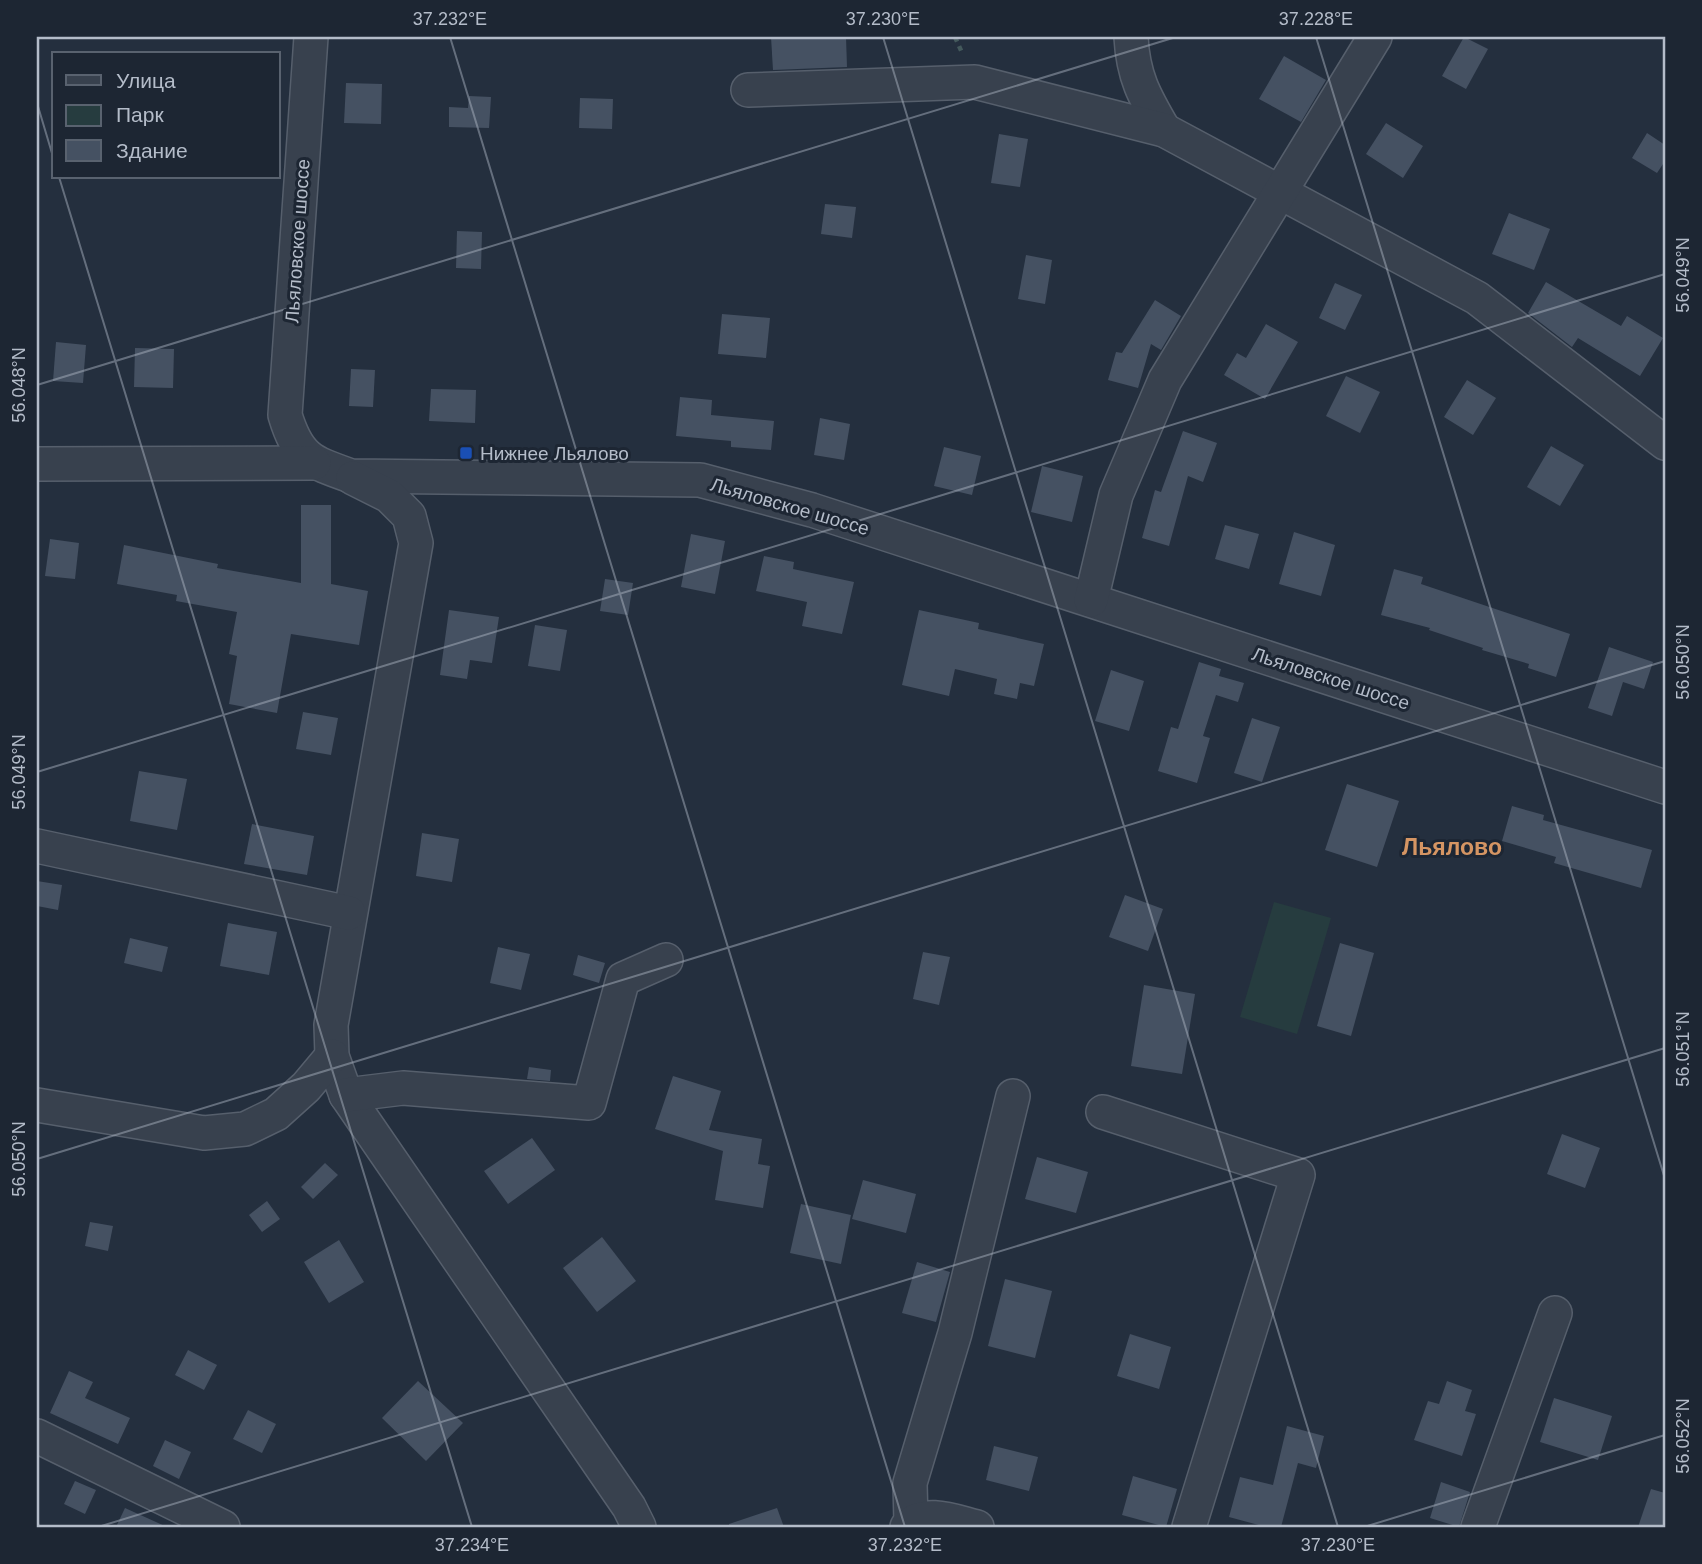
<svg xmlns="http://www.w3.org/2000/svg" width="1702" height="1564" font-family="Arial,sans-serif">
  <rect width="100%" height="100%" fill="#242f3e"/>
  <path fill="#263c3f" d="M 1274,902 L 1331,918 L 1297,1034 L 1240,1017 Z"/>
  <g fill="#455162">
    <path d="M 771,37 L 846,37 L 847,67 L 773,70 Z"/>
    <path d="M 1464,37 L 1488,49 L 1466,89 L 1442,76 Z"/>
    <path d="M 1284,56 L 1326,80 L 1301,122 L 1259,99 Z"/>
    <path d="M 346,83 L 382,84 L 381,124 L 344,123 Z"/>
    <path d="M 469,96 L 491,97 L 489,128 L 449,127 L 449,107 L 468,108 Z"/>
    <path d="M 580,98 L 613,99 L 612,129 L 579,128 Z"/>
    <path d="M 1386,123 L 1423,146 L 1403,178 L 1366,154 Z"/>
    <path d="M 1647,133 L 1665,145 L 1665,161 L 1657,173 L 1632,158 Z"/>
    <path d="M 999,134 L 1028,139 L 1020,187 L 991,183 Z"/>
    <path d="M 825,204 L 856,207 L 852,238 L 821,234 Z"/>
    <path d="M 1509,213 L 1550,229 L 1534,270 L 1492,254 Z"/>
    <path d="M 457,231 L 482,232 L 481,269 L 456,268 Z"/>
    <path d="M 1026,255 L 1052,260 L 1045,304 L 1018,299 Z"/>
    <path d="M 1546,282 L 1621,326 L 1627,316 L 1663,338 L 1640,376 L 1578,338 L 1572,347 L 1528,313 Z"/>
    <path d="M 1335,283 L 1362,295 L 1345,330 L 1319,318 Z"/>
    <path d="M 1155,300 L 1181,316 L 1161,350 L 1151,344 L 1138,388 L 1108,380 L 1116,352 L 1122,353 Z"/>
    <path d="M 722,314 L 770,318 L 766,358 L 718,354 Z"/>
    <path d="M 1266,324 L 1298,342 L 1265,399 L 1224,375 L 1237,353 L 1246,358 Z"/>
    <path d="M 56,342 L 86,345 L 83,383 L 53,381 Z"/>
    <path d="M 135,348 L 174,349 L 173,388 L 134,387 Z"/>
    <path d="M 351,369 L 375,370 L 373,407 L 349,406 Z"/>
    <path d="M 1346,376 L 1380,392 L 1360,433 L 1326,416 Z"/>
    <path d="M 1467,380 L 1496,398 L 1473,435 L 1444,417 Z"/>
    <path d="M 431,389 L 476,390 L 475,423 L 429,421 Z"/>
    <path d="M 680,397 L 712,400 L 711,415 L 774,421 L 771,450 L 731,447 L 731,441 L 676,436 Z"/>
    <path d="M 820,418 L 850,424 L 844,460 L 814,455 Z"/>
    <path d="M 1183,431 L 1217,443 L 1203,482 L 1188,476 L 1169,546 L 1142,538 L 1155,490 L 1161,492 Z"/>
    <path d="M 1551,446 L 1584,465 L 1560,506 L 1527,487 Z"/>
    <path d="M 944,447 L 981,456 L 972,495 L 934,486 Z"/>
    <path d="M 1042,466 L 1083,476 L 1072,522 L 1031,512 Z"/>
    <path d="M 301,505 L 331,505 L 331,584 L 368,591 L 359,645 L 291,634 L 277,713 L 229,704 L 237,656 L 229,654 L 237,612 L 176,601 L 177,595 L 117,584 L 124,545 L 218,564 L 217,568 L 301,583 Z"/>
    <path d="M 1225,525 L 1259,534 L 1249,569 L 1215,559 Z"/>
    <path d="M 1294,532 L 1335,545 L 1321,596 L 1279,584 Z"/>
    <path d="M 691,534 L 725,541 L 715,594 L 681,587 Z"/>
    <path d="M 50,539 L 79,543 L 75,579 L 45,576 Z"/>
    <path d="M 764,556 L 794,562 L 793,569 L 854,582 L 842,634 L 802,626 L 807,602 L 756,591 Z"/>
    <path d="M 1394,569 L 1423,577 L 1421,584 L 1570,634 L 1556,677 L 1528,668 L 1529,664 L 1482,650 L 1483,648 L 1429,630 L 1430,628 L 1381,615 Z"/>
    <path d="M 605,579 L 633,583 L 628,615 L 600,611 Z"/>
    <path d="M 449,610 L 499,617 L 492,663 L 470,660 L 467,679 L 440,675 Z"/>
    <path d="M 919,610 L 979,623 L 978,629 L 1044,644 L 1034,686 L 1020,683 L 1017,699 L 994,694 L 997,679 L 955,669 L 949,696 L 902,685 Z"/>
    <path d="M 535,625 L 567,630 L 560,671 L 528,666 Z"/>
    <path d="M 1609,647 L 1653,662 L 1644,689 L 1623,682 L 1612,716 L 1588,708 Z"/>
    <path d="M 1199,662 L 1221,669 L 1219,676 L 1244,683 L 1238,702 L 1216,695 L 1203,736 L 1210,738 L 1197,783 L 1158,771 L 1171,727 L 1178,729 Z"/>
    <path d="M 1111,670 L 1144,681 L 1129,731 L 1095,721 Z"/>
    <path d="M 303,712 L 338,718 L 331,755 L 296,749 Z"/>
    <path d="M 1252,718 L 1280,727 L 1262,782 L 1234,773 Z"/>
    <path d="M 139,771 L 187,779 L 177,830 L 130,821 Z"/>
    <path d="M 1347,784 L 1399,801 L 1377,867 L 1325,850 Z"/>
    <path d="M 1512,806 L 1544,815 L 1543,820 L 1652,850 L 1641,888 L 1554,863 L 1556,857 L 1502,841 Z"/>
    <path d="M 252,824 L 314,836 L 307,875 L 244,864 Z"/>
    <path d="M 422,833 L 459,839 L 452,882 L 416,876 Z"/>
    <path d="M 37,881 L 62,885 L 58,910 L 37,906 Z"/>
    <path d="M 1125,895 L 1163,909 L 1148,951 L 1109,937 Z"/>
    <path d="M 228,923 L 277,932 L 269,975 L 220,966 Z"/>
    <path d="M 130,938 L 168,947 L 162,972 L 124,963 Z"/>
    <path d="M 1340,943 L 1374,953 L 1351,1036 L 1317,1026 Z"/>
    <path d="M 498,947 L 530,954 L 521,990 L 490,983 Z"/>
    <path d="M 923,952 L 950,957 L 939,1005 L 913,999 Z"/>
    <path d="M 578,955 L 605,963 L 599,983 L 573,975 Z"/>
    <path d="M 1144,985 L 1195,994 L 1182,1074 L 1131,1066 Z"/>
    <path d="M 529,1067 L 551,1070 L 550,1081 L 527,1079 Z"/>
    <path d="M 673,1076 L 721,1091 L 709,1130 L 762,1139 L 758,1164 L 770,1166 L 763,1208 L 715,1200 L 723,1151 L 655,1129 Z"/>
    <path d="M 1562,1134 L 1600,1148 L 1585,1188 L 1547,1174 Z"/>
    <path d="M 532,1138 L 555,1170 L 508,1204 L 484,1171 Z"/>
    <path d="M 1037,1157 L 1088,1172 L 1076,1213 L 1025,1199 Z"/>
    <path d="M 325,1163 L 338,1175 L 313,1199 L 301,1187 Z"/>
    <path d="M 863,1180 L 916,1194 L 906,1233 L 852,1219 Z"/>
    <path d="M 267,1201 L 280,1219 L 262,1232 L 249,1215 Z"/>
    <path d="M 801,1204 L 851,1215 L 841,1264 L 790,1253 Z"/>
    <path d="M 90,1222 L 113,1226 L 108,1251 L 85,1246 Z"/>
    <path d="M 602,1237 L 636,1281 L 597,1312 L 563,1268 Z"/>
    <path d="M 339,1240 L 364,1282 L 329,1303 L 304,1262 Z"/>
    <path d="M 917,1262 L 950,1272 L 936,1322 L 902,1313 Z"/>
    <path d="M 1005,1279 L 1052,1291 L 1035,1358 L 988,1346 Z"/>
    <path d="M 1130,1334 L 1171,1347 L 1159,1389 L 1117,1376 Z"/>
    <path d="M 188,1350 L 217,1365 L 204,1390 L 175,1375 Z"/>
    <path d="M 69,1371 L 93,1382 L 85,1398 L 130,1418 L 118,1444 L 50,1413 Z"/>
    <path d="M 418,1381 L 463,1423 L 426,1461 L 382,1418 Z"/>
    <path d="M 1447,1381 L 1472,1390 L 1465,1411 L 1476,1414 L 1462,1456 L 1414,1440 L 1428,1401 L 1439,1404 Z"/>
    <path d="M 1554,1398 L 1612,1416 L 1598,1460 L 1540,1442 Z"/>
    <path d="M 248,1410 L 276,1424 L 262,1453 L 233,1439 Z"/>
    <path d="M 1287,1426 L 1324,1436 L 1316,1468 L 1298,1463 L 1281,1527 L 1266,1527 L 1229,1517 L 1240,1477 L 1273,1485 Z"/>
    <path d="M 165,1440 L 191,1452 L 179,1479 L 153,1466 Z"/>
    <path d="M 994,1446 L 1038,1457 L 1029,1491 L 986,1480 Z"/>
    <path d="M 1133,1476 L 1177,1489 L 1166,1527 L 1122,1515 Z"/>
    <path d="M 75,1481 L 96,1490 L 85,1514 L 64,1504 Z"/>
    <path d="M 1441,1482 L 1470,1492 L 1459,1527 L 1430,1518 Z"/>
    <path d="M 1651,1489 L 1665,1493 L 1665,1527 L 1638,1527 Z"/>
    <path d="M 125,1508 L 167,1527 L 116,1527 Z"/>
    <path d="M 777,1508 L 784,1527 L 729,1527 L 729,1524 Z"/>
  </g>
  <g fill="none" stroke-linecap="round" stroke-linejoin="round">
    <g stroke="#565f6c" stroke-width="36">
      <g id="minor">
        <path d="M 311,37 L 285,415 C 298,458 311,462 351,476 L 700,480 L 812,510 L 1665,787"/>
        <path d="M 1131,37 C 1133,76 1144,96 1164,130"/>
        <path d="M 748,90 L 975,82 L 1164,130 L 1477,298 L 1665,443"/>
        <path d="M 37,464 L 314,463"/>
        <path d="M 353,478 L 389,496 L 409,516 L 416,543 L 331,1025 L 332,1056 L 346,1095 L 629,1507 L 639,1527"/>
        <path d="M 1091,600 L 1116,495 L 1165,380 L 1375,37"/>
        <path d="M 37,846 L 349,913"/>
        <path d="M 346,1095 L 403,1088 L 589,1103 L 623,979 L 666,960"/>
        <path d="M 37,1105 L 204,1133 L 245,1129 L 276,1114 L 306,1087 L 332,1056"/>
        <path d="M 1103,1112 L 1298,1175 L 1189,1527"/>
        <path d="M 37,1436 L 223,1527"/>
        <path d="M 911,1523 L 910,1483 L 955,1333 L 1013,1096"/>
        <path d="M 907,1527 C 925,1509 956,1522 977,1527"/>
        <path d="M 1478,1527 L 1555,1313"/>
      </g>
    </g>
    <path stroke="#44595c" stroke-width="4.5" stroke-dasharray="5 5" stroke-linecap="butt" d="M 955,37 L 963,55"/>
    <use href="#minor" stroke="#38414e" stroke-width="33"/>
  </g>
  <path fill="none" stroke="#b4bcc9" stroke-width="2" stroke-opacity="0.45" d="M 450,37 L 905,1527M 883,37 L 1338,1527M 1316,37 L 1665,1179M 37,103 L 54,160M 59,177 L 472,1527M 37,385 L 1176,37M 37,772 L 1665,274M 37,1159 L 1665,661M 37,1519 L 39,1527M 98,1527 L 1665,1048M 1364,1527 L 1665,1435"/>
  <rect fill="#1a4fb4" stroke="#1d2633" stroke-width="2.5" x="459" y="446" width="14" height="14" rx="3.5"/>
  <g text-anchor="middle" stroke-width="6" stroke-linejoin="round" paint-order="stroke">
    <g font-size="19" fill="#b4bcc9" stroke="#1d2633">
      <text transform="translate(297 241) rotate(-86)" y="7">Льяловское шоссе</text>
      <text transform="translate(790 506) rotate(16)" y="7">Льяловское шоссе</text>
      <text transform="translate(1331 678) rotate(18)" y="7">Льяловское шоссе</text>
    </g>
    <g font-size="19" fill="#b4bcc9" stroke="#1d2633" text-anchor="start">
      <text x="480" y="460">Нижнее Льялово</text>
    </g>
    <g font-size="23" font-weight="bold" fill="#d59563" stroke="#1d2633">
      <text x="1452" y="855">Льялово</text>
    </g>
  </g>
  <rect width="1702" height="1564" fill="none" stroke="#1d2633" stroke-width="77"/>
  <rect x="52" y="52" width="228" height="126" fill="#1d2633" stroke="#59626f" stroke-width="2"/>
  <rect x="66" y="75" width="35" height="10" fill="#38414e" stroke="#59626f" stroke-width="2"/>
  <text x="116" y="88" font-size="21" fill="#b4bcc9">Улица</text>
  <rect x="66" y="105" width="35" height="21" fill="#263c3f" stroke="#59626f" stroke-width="2"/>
  <text x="116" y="122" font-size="21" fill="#b4bcc9">Парк</text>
  <rect x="66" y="140" width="35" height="21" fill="#455162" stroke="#59626f" stroke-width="2"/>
  <text x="116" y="158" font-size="21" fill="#b4bcc9">Здание</text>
  <rect x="38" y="38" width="1626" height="1488" fill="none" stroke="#b4bcc9" stroke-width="2.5"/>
  <g font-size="18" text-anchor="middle" fill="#b4bcc9">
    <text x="450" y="25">37.232°E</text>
    <text x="883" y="25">37.230°E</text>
    <text x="1316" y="25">37.228°E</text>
    <text transform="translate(1683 275) rotate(-90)" y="6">56.049°N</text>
    <text transform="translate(19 385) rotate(-90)" y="6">56.048°N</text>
    <text transform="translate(1683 662) rotate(-90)" y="6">56.050°N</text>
    <text transform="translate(19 772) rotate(-90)" y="6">56.049°N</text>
    <text transform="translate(1683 1049) rotate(-90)" y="6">56.051°N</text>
    <text transform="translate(19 1159) rotate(-90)" y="6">56.050°N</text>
    <text transform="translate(1683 1436) rotate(-90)" y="6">56.052°N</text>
    <text x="472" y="1551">37.234°E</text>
    <text x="905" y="1551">37.232°E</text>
    <text x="1338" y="1551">37.230°E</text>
  </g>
</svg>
